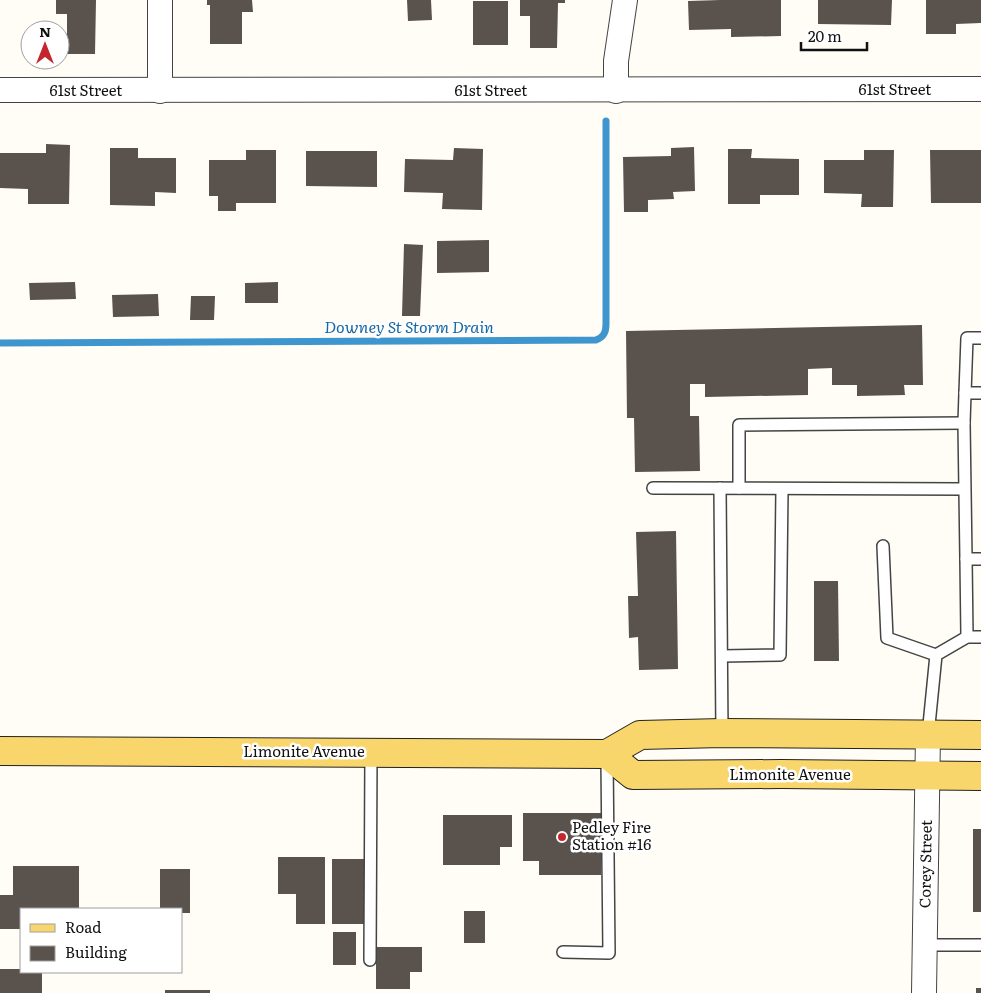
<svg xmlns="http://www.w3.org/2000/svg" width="981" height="993" font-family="Literata,serif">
  <rect width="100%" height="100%" fill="#fffdf5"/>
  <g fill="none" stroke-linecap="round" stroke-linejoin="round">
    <path stroke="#3f96cf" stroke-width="7" d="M 0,343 L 596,340 C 604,337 606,332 606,324 L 606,121"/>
  </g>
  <g fill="#5a524d">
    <path d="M 56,0 L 96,0 L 95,54 L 67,54 L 67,14 L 56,14 Z"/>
    <path d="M 207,0 L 252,0 L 253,12 L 242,12 L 242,44 L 210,44 L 210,5 L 207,5 Z"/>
    <path d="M 407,0 L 431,0 L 432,20 L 408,21 Z"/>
    <path d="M 520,0 L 565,0 L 565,3 L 558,3 L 557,48 L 530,48 L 530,16 L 520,16 Z"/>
    <path d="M 720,0 L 781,0 L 781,36 L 731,37 L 731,29 L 689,30 L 688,1 Z"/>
    <path d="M 818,0 L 892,0 L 891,25 L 818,24 Z"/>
    <path d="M 926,0 L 981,0 L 981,23 L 956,24 L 956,34 L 926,34 Z"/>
    <rect x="473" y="1" width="35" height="44"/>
    <path d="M 46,144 L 70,145 L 69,204 L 28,204 L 28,189 L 0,188 L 0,153 L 46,153 Z"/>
    <path d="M 694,147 L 695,191 L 673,192 L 674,199 L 648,200 L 648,212 L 624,212 L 623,157 L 671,156 L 671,148 Z"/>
    <path d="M 110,148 L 138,148 L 138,158 L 176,158 L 176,193 L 155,192 L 155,206 L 110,205 Z"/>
    <path d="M 454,148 L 483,149 L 482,210 L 442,209 L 443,193 L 404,192 L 405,159 L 453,160 Z"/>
    <path d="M 728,149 L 752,149 L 751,158 L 799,159 L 799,195 L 760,195 L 760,204 L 728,204 Z"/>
    <path d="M 246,150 L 276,150 L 276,203 L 236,203 L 236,211 L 218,211 L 218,196 L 209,196 L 209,160 L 246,160 Z"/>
    <path d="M 864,150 L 894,150 L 893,207 L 861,207 L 862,194 L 824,193 L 824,160 L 864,160 Z"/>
    <path d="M 930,150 L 981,150 L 981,203 L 931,203 Z"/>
    <path d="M 306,151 L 377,151 L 377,187 L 306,186 Z"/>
    <path d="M 489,240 L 489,272 L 437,273 L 437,241 Z"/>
    <path d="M 404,244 L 423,245 L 420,316 L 402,316 Z"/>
    <path d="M 75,282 L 76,299 L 30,300 L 29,283 Z"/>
    <path d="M 278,282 L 278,303 L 245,303 L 245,283 Z"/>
    <path d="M 158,294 L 159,316 L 113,317 L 112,295 Z"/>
    <path d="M 191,296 L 215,296 L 214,320 L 190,320 Z"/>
    <path d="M 922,325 L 923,385 L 904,385 L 905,395 L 857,396 L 857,385 L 832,385 L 832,368 L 808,369 L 808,395 L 705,397 L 705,384 L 690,384 L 690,416 L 699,416 L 700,471 L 635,472 L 634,418 L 627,418 L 626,331 Z"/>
    <path d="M 676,531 L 678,669 L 639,670 L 638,637 L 629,638 L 628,596 L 638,596 L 636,532 Z"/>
    <path d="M 814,581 L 838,581 L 839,661 L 814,661 Z"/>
    <path d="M 523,813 L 601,813 L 601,875 L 539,875 L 539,861 L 523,861 Z"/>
    <path d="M 443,815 L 512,815 L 512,847 L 500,847 L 500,865 L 443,865 Z"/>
    <rect x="973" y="829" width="8" height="83"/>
    <path d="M 278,857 L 325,857 L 325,924 L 296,924 L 296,894 L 278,894 Z"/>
    <path d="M 332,859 L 368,859 L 366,924 L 332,924 Z"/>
    <path d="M 13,866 L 79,866 L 79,909 L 21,909 L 21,929 L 0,929 L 0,895 L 13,895 Z"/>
    <path d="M 160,869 L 190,869 L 190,913 L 181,913 L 181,909 L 160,909 Z"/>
    <rect x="464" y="911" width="21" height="32"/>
    <rect x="333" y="932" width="23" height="33"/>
    <path d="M 376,947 L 422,947 L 422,972 L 410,972 L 410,989 L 376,989 Z"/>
    <path d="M 0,969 L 21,969 L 21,972 L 42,972 L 42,993 L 0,993 Z"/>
    <rect x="976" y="988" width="5" height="5"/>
    <rect x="165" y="990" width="45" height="3"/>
  </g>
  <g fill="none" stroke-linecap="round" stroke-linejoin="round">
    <g stroke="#444" stroke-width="14">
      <g id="lane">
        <path d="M 965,393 L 967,338 L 981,338"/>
        <path d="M 981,393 L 965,393 L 964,423 L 966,559 L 981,559"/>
        <path d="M 653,488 L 964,489"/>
        <path d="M 720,488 L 722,733"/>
        <path d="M 739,488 L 739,425 L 964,423"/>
        <path d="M 883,546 L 887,638 L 936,655"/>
        <path d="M 966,559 L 967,637"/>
        <path d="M 722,656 L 780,655 L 782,489"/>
        <path d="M 928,735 L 936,655 L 967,637 L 981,637"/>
        <path d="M 924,945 L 981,945"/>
        <path d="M 563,952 L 609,953 L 607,759"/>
        <path d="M 370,960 L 371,753"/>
      </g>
    </g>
    <g stroke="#444" stroke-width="26">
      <g id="street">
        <path d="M 0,90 L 981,89"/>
        <path d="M 160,91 L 160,0"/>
        <path d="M 616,91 L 616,61 L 625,0"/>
        <path d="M 924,993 L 928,735"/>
      </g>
    </g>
    <g stroke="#222" stroke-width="30">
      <g id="primary">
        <path d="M 0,751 L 607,754 L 640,735 L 722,733 L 981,735"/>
        <path d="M 607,754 L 633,775 L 781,774 L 981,776"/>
      </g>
    </g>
    <use href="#lane" stroke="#fff" stroke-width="11"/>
    <use href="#street" stroke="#fff" stroke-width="24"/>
    <use href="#primary" stroke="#f9d66b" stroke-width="28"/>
  </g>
  <circle fill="#c4262e" stroke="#fff" stroke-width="2" cx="562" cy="837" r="5"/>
  <g text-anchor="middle" stroke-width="5" stroke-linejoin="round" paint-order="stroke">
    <g font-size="15" fill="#111" stroke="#fff">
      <text x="895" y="95">61st Street</text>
      <text x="86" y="96">61st Street</text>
      <text x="491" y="96">61st Street</text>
      <text x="304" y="757">Limonite Avenue</text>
      <text x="790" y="780">Limonite Avenue</text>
      <text transform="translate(926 864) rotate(-89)" y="5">Corey Street</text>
    </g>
    <g font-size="15" fill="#111" stroke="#fff" text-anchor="start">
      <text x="572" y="833">Pedley Fire<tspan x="572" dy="17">Station #16</tspan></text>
    </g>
    <g font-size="16" font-style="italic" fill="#1768a6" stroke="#fff">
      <text x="409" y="333">Downey St Storm Drain</text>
    </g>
  </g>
  <rect x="20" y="908" width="162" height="65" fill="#ffffff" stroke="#a0a0a0"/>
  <rect x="30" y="924" width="25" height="8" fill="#f9d66b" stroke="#a0a0a0"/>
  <text x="65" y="933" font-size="15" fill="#111111">Road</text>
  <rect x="30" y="946" width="25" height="15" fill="#5a524d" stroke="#a0a0a0"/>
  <text x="65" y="958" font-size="15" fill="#111111">Building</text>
  <g transform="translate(45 45)"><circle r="24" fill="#ffffff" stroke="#a0a0a0"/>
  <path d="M0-4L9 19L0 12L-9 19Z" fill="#c4262e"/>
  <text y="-8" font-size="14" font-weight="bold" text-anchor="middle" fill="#111111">N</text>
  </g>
  <path d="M801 42v8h66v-8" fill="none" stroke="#111111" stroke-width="2.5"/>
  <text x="808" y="42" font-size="15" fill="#111111" stroke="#ffffff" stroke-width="4" paint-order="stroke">20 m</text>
</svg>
